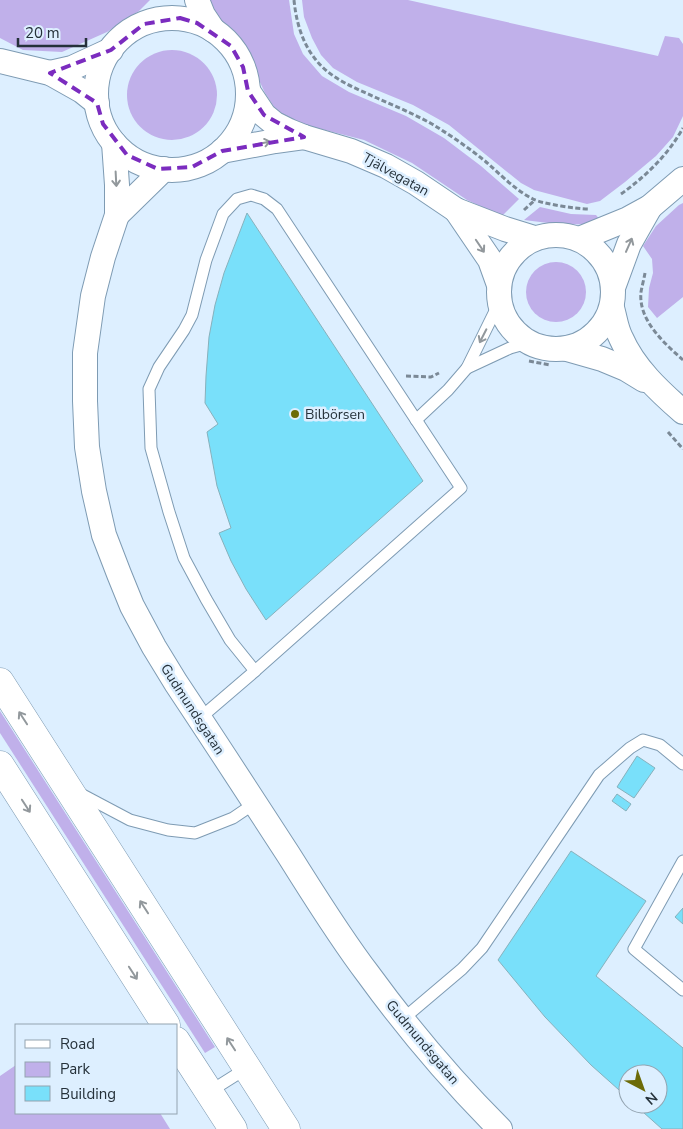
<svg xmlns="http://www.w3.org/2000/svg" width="683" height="1129" font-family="'Nunito Sans',sans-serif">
  <rect width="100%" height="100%" fill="#ddefff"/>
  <g fill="#c0b0ea">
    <path d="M 0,0 L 150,0 L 139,11 L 107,32 L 62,52 L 23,50 L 0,38 Z"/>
    <path d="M 209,0 L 289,0 L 294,34 L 303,54 L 322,76 L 349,92 L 406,116 L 444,138 L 481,166 L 519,199 L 503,215 L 491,211 L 467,200 L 412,163 L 364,140 L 290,121 L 276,110 L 265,93 L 243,46 L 217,17 Z"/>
    <path d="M 302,0 L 408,0 L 658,56 L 665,36 L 679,38 L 683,44 L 683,116 L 673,137 L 656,156 L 625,182 L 600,201 L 587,204 L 534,190 L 521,183 L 449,125 L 413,105 L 357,82 L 333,68 L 321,55 L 312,38 L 304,17 Z"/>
    <circle cx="172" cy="95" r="45"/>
    <path d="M 683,203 L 683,297 L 657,318 L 648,307 L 649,288 L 653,273 L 652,259 L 643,246 L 656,226 L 679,205 Z"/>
    <path d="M 540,207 L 571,214 L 596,215 L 601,221 C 576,228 550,223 524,220 Z"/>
    <circle cx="556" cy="292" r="30"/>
    <path d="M 0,711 L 215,1047 L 205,1053 L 0,733 Z"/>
    <path d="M 16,1065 L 16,1113 L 160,1113 L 170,1129 L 0,1129 L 0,1076 Z"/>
  </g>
  <g fill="#79e0fa" stroke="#87b1bc">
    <path d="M 247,213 L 423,481 L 266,620 L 246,589 L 231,561 L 219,533 L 231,528 L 217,486 L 207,432 L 218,424 L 205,403 L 206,376 L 209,337 L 215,305 L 224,273 Z"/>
    <path d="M 637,756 L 655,768 L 634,798 L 617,787 Z"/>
    <path d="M 617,794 L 631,804 L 626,811 L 612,801 Z"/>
    <path d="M 571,851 L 646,901 L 596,976 L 683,1048 L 683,1129 L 662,1129 L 634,1104 L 658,1104 L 658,1074 L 628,1074 L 628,1098 L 591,1065 L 545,1017 L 498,960 Z"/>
    <path d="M 683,908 L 683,924 L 675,917 Z"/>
  </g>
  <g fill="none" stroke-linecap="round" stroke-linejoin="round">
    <g stroke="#7e9bb3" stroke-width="13">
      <g id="lane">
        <path d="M 251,195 L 264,199 L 277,209 L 461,488 L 255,671 L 230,640 L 206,599 L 184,558 L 169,512 L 151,448 L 149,389 L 159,367 L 184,330 L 192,315 L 206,260 L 223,214 L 237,199 Z"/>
        <path d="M 467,368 L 510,348 L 528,343"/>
        <path d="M 416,420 L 448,390 L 467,368 L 499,303"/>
        <path d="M 199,719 L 255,671"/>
        <path d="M 79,793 L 130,820 L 168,830 L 195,833 L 233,818 L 255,803"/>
        <path d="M 683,861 L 634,949 L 683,990"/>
        <path d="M 403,1019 L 462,969 L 482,948 L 599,775 L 630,748 L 643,740 L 660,745 L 683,764"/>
        <path d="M 209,1092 L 247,1068"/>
      </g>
    </g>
    <g stroke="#7e9bb3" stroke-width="26">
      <g id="street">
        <path d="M 197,0 L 203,15 L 213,30"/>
        <circle cx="172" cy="94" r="76"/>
        <path d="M 0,61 L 50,73 L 82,91 L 97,103"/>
        <path d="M 50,73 L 72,68 L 111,50"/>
        <path d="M 248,91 L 264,115 L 275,124 L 289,131 L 304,137 L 351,151 L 386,166 L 416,183 L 456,210 L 505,229 L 534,238"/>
        <path d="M 114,143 L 117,185 L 117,215 L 103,257 L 93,296 L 85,353 L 85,401 L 87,447 L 94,491 L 104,535 L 119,574 L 132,606 L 154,647 L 176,683 C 214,740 251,797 288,854 C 314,895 339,936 368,974 C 408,1029 452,1081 500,1129"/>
        <path d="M 222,151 L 275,141 L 304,137"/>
        <path d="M 456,210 L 490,260 L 499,285"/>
        <path d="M 117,215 L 164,169"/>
        <circle cx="556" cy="292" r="57"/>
        <path d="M 579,239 L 628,219 L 650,207 L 683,179"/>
        <path d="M 614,285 L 629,244 L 650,207"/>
        <path d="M 612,308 C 615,318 616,329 621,338 C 634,368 659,391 683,412"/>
        <path d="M 567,349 L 602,359 L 626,369 L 644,380"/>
      </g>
    </g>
    <g stroke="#7e9bb3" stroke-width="29">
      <g id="highway">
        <path d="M 0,682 L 286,1129"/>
        <path d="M 0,765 L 166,1025"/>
        <path d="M 176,1041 L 233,1129"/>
      </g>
    </g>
    <g stroke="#7b8996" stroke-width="3" stroke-dasharray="5 2.5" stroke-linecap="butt">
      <path d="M 294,0 C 296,21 302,43 316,60 C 331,79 355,88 377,98 C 395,106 414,114 432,124 C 450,135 469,148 485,161 C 500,174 515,190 533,199 C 542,204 578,209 589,209"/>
      <path d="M 621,194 C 645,177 668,155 683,128"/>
      <path d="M 524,210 L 535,200"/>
      <path d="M 645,273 C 644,279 642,286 641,292 C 638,320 664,343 683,360"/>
      <path d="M 529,361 L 550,365"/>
      <path d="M 406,376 L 431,377 L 439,373"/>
      <path d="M 668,432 L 683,449"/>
    </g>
    <use href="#lane" stroke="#fff" stroke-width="11"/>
    <use href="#street" stroke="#fff" stroke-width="24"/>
    <use href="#highway" stroke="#fff" stroke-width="28"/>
  </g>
  <defs><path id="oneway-shaft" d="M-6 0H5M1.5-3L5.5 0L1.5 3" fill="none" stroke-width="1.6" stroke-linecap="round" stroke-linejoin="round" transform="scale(1.25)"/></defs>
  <g stroke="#92989c">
    <use href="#oneway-shaft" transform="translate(263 143) rotate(-11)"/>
    <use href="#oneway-shaft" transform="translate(116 179) rotate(87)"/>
    <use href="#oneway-shaft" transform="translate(629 245) rotate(-66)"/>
    <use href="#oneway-shaft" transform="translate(480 246) rotate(56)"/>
    <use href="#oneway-shaft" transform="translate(483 336) rotate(117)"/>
    <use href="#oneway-shaft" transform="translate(23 718) rotate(-123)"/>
    <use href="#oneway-shaft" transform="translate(26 806) rotate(57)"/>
    <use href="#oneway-shaft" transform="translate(144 907) rotate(-123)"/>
    <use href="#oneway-shaft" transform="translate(133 973) rotate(57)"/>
    <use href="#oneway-shaft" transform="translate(231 1044) rotate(-123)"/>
  </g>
  <path fill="none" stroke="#7b2cbf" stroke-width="4" stroke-dasharray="10 6" stroke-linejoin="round" d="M 180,18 L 197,23 L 231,46 L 243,67 L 248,91 L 264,115 L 304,137 L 222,151 L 192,167 L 158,169 L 127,155 L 103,124 L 97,103 L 50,73 L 111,50 L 144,24 Z"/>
  <circle fill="#6c6b08" stroke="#ddefff" stroke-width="2" cx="295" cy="414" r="5"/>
  <g text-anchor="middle" stroke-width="5" stroke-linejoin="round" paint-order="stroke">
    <g font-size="14" fill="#25313a" stroke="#ddefff">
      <text transform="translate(396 174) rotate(29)" y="5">Tjälvegatan</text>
      <text transform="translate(193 709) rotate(57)" y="5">Gudmundsgatan</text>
      <text transform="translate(423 1042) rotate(50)" y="5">Gudmundsgatan</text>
    </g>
    <g font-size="14" fill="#25313a" stroke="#ddefff" text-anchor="start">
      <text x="305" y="419">Bilbörsen</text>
    </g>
  </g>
  <rect x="15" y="1024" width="162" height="90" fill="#ddefff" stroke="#93a3b0"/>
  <rect x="25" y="1040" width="25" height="8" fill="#ffffff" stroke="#93a3b0"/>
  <text x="60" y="1049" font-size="15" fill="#25313a">Road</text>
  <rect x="25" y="1062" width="25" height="15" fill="#c0b0ea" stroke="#93a3b0"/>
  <text x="60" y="1074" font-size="15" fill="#25313a">Park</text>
  <rect x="25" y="1086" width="25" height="15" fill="#79e0fa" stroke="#93a3b0"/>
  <text x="60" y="1099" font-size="15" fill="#25313a">Building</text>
  <g transform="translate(643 1089) rotate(139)"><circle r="24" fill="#ddefff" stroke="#93a3b0"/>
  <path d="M0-4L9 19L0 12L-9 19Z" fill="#6c6b08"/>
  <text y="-8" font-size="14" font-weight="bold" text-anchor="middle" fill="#25313a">N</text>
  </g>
  <path d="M18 38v8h68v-8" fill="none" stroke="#25313a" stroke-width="2.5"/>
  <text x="25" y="38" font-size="15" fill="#25313a" stroke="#ddefff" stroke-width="4" paint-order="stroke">20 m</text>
</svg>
